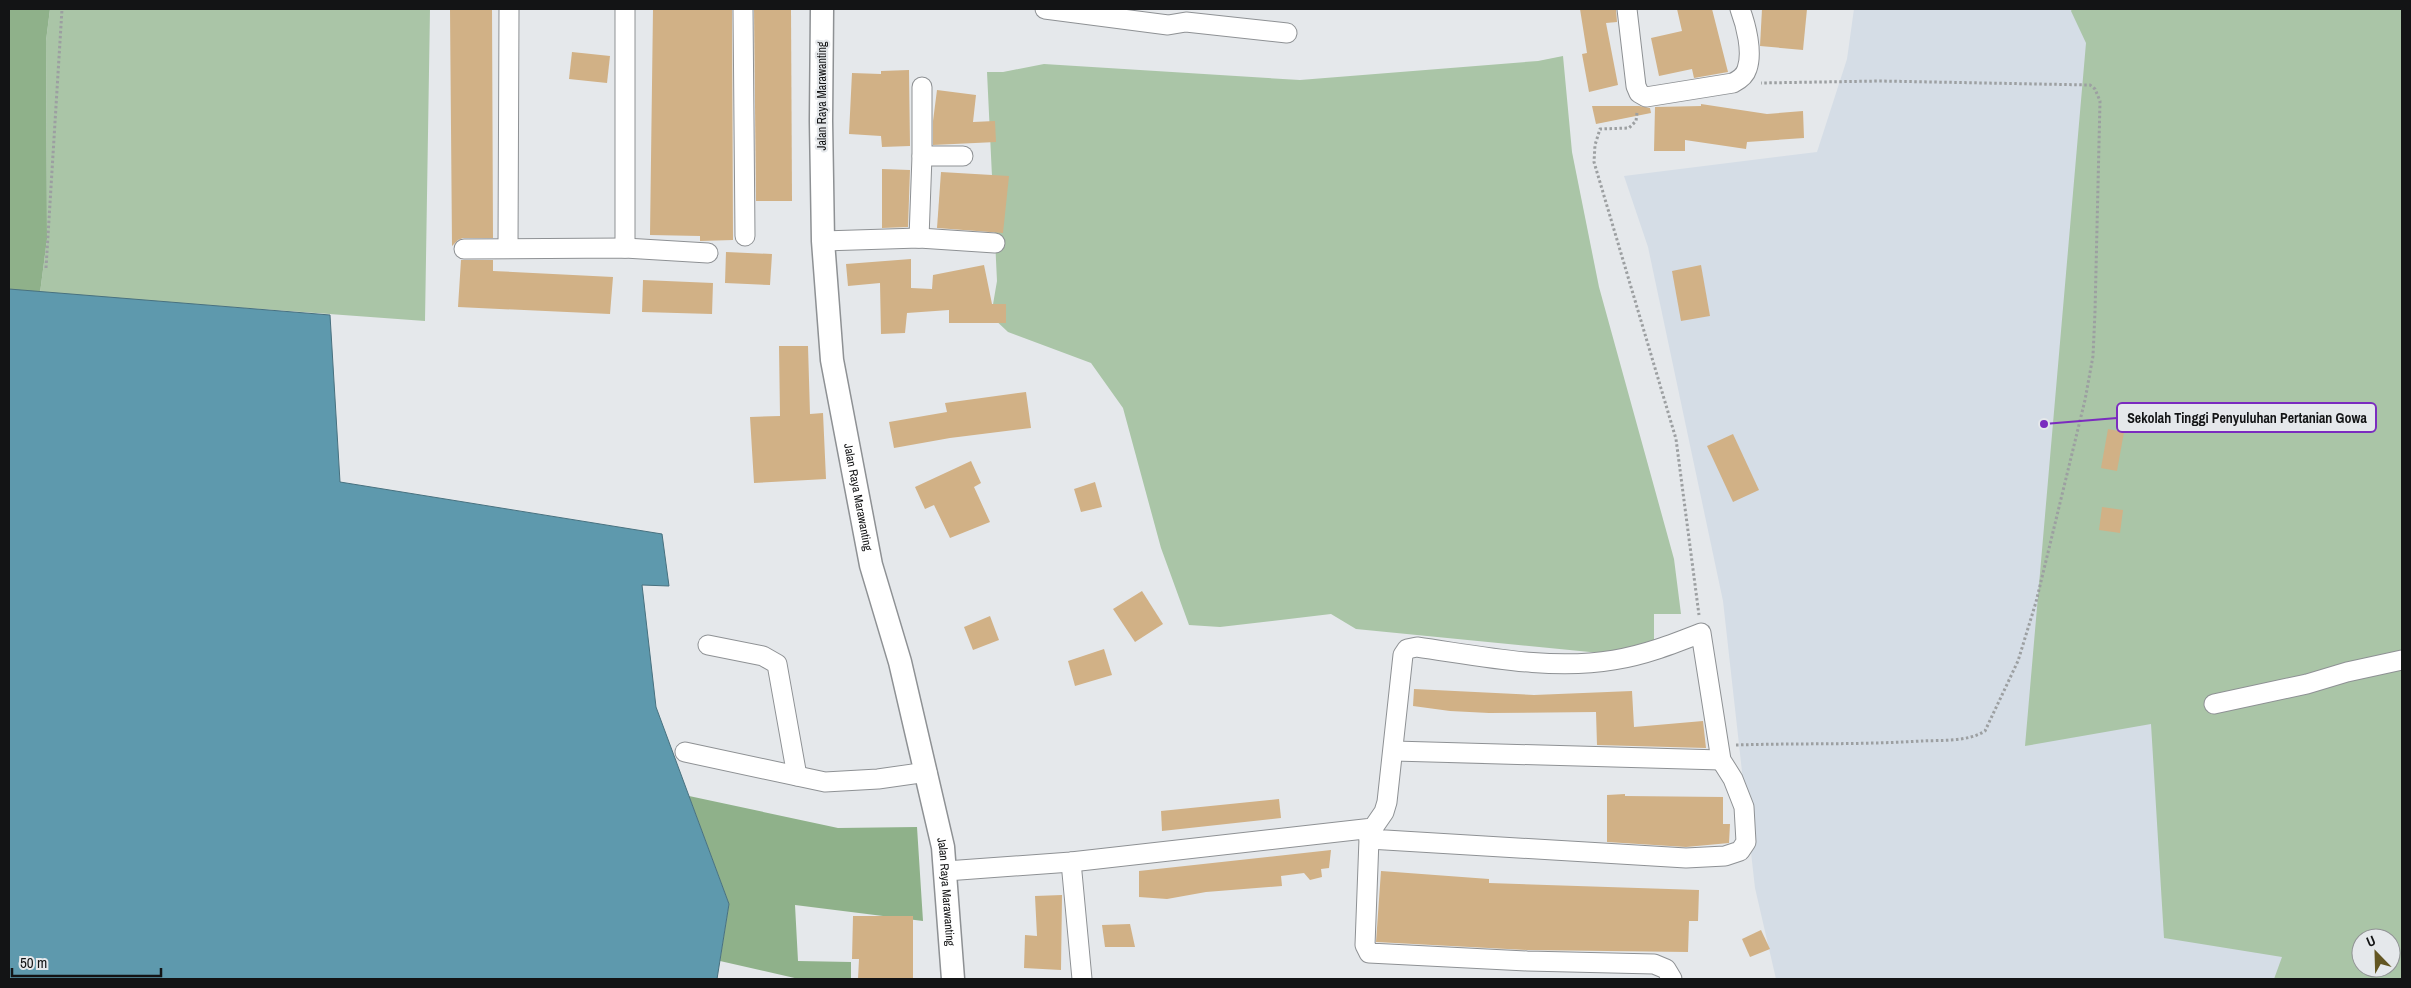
<svg xmlns="http://www.w3.org/2000/svg" width="2411" height="988" font-family="'Archivo Narrow',sans-serif">
  <rect width="100%" height="100%" fill="#e5e8eb"/>
  <path fill="#d5dde6" fill-rule="evenodd" d="M 1854,9 L 2402,9 L 2402,979 L 1776,979 L 1755,888 L 1723,601 L 1648,247 L 1624,176 L 1817,152 L 1847,59 ZM 2361,938 L 2391,938 L 2391,968 L 2361,968 Z"/>
  <g fill="#aac5a7" fill-rule="evenodd">
    <path d="M 50,9 L 430,9 L 425,321 L 40,293 L 47,239 L 46,41 Z"/>
    <path d="M 2072,9 L 2402,9 L 2402,979 L 2274,979 L 2282,957 L 2164,938 L 2151,724 L 2025,746 L 2086,43 L 2071,11 ZM 2361,938 L 2391,938 L 2391,968 L 2361,968 Z"/>
    <path d="M 1563,56 L 1572,152 L 1599,287 L 1674,559 L 1681,614 L 1654,614 L 1654,654 L 1600,653 L 1356,629 L 1331,614 L 1220,627 L 1189,625 L 1161,548 L 1123,408 L 1091,363 L 1008,332 L 991,316 L 997,281 L 987,72 L 1003,72 L 1044,64 L 1300,80 L 1538,61 Z"/>
  </g>
  <g fill="#8fb18a">
    <path d="M 9,9 L 50,9 L 46,41 L 47,239 L 40,293 L 9,290 Z"/>
    <path d="M 689,796 L 838,828 L 917,827 L 923,921 L 795,905 L 798,961 L 851,962 L 851,979 L 799,979 L 720,961 L 729,904 Z"/>
  </g>
  <path fill="#5e99ad" stroke="#48717f" d="M 9,289 L 330,315 L 340,482 L 662,534 L 669,586 L 642,585 L 656,707 L 729,904 L 717,979 L 9,979 Z"/>
  <g fill="#d1b186">
    <path d="M 450,9 L 492,9 L 493,238 L 463,238 L 458,240 L 452,246 Z"/>
    <path d="M 653,9 L 732,9 L 733,240 L 700,241 L 700,236 L 650,235 Z"/>
    <path d="M 754,9 L 791,9 L 792,201 L 756,201 Z"/>
    <path d="M 1580,9 L 1616,9 L 1617,22 L 1606,23 L 1618,85 L 1589,92 L 1582,54 L 1587,53 Z"/>
    <path d="M 1677,9 L 1712,9 L 1728,72 L 1694,78 L 1692,69 L 1659,76 L 1651,38 L 1682,31 Z"/>
    <path d="M 1762,9 L 1807,9 L 1803,50 L 1760,46 Z"/>
    <path d="M 572,52 L 610,56 L 607,83 L 569,79 Z"/>
    <path d="M 909,70 L 910,146 L 882,147 L 881,136 L 849,134 L 852,73 L 881,74 L 881,71 Z"/>
    <path d="M 937,90 L 976,95 L 973,122 L 995,121 L 996,142 L 933,145 L 933,121 Z"/>
    <path d="M 1701,104 L 1767,114 L 1803,111 L 1804,138 L 1747,142 L 1746,149 L 1685,140 L 1685,151 L 1654,151 L 1655,107 L 1701,106 Z"/>
    <path d="M 1592,106 L 1639,106 L 1650,108 L 1651,113 L 1596,124 Z"/>
    <path d="M 882,169 L 910,170 L 908,227 L 882,228 Z"/>
    <path d="M 941,172 L 1009,176 L 1003,233 L 937,228 Z"/>
    <path d="M 726,252 L 772,254 L 770,285 L 725,283 Z"/>
    <path d="M 911,259 L 911,288 L 932,289 L 933,275 L 984,265 L 992,304 L 1006,304 L 1006,323 L 949,323 L 949,310 L 907,313 L 905,333 L 881,334 L 880,283 L 848,286 L 846,264 Z"/>
    <path d="M 461,260 L 493,260 L 493,271 L 613,277 L 610,314 L 458,307 Z"/>
    <path d="M 1701,265 L 1710,316 L 1681,321 L 1672,271 Z"/>
    <path d="M 643,280 L 713,283 L 712,314 L 642,312 Z"/>
    <path d="M 779,346 L 808,346 L 810,414 L 823,413 L 826,479 L 754,483 L 750,417 L 780,416 Z"/>
    <path d="M 1026,392 L 1031,428 L 950,438 L 894,448 L 889,422 L 947,412 L 945,403 Z"/>
    <path d="M 2108,429 L 2124,432 L 2117,471 L 2101,468 Z"/>
    <path d="M 1733,434 L 1759,490 L 1733,502 L 1707,446 Z"/>
    <path d="M 971,461 L 981,483 L 974,487 L 990,522 L 950,538 L 934,505 L 925,509 L 915,487 Z"/>
    <path d="M 1095,482 L 1102,507 L 1081,512 L 1074,489 Z"/>
    <path d="M 2102,507 L 2123,510 L 2120,533 L 2099,530 Z"/>
    <path d="M 1142,591 L 1163,624 L 1135,642 L 1113,609 Z"/>
    <path d="M 990,616 L 999,640 L 973,650 L 964,627 Z"/>
    <path d="M 1104,649 L 1112,675 L 1075,686 L 1068,661 Z"/>
    <path d="M 1414,689 L 1534,695 L 1632,691 L 1634,727 L 1703,721 L 1706,748 L 1597,745 L 1596,712 L 1489,713 L 1450,711 L 1413,706 Z"/>
    <path d="M 1625,794 L 1625,796 L 1723,797 L 1723,824 L 1730,824 L 1729,843 L 1686,847 L 1607,842 L 1607,795 Z"/>
    <path d="M 1279,799 L 1281,818 L 1162,831 L 1161,811 Z"/>
    <path d="M 1331,850 L 1329,868 L 1321,869 L 1322,877 L 1310,880 L 1304,873 L 1281,876 L 1282,886 L 1206,892 L 1167,899 L 1139,897 L 1139,871 Z"/>
    <path d="M 1381,871 L 1489,879 L 1489,883 L 1699,890 L 1698,921 L 1689,921 L 1688,952 L 1527,950 L 1376,942 Z"/>
    <path d="M 1062,895 L 1061,970 L 1024,968 L 1025,935 L 1037,936 L 1035,896 Z"/>
    <path d="M 853,916 L 913,916 L 913,979 L 858,979 L 859,959 L 852,959 Z"/>
    <path d="M 1130,924 L 1135,947 L 1105,947 L 1102,925 Z"/>
    <path d="M 1761,930 L 1770,949 L 1750,957 L 1742,939 Z"/>
  </g>
  <g fill="none" stroke-linecap="round" stroke-linejoin="round">
    <g stroke="#8e9194" stroke-width="21">
      <g id="minor">
        <path d="M 743,9 L 745,236"/>
        <path d="M 1045,9 L 1168,25 L 1186,22 L 1287,33"/>
        <path d="M 1627,9 L 1636,86 L 1639,93 L 1646,97 L 1733,83 C 1739,80 1745,76 1747,69 C 1753,52 1746,25 1740,9"/>
        <path d="M 922,156 L 963,156"/>
        <path d="M 919,238 L 922,156 L 922,87"/>
        <path d="M 823,241 L 919,238 L 995,243"/>
        <path d="M 508,247 L 509,9"/>
        <path d="M 625,248 L 625,9"/>
        <path d="M 464,249 L 625,248 L 708,253"/>
        <path d="M 708,645 L 763,656 L 777,664 L 797,776"/>
        <path d="M 2214,704 L 2307,684 L 2347,672 L 2402,660"/>
        <path d="M 1394,751 L 1721,760"/>
        <path d="M 685,752 L 825,782 L 878,779 L 927,772"/>
        <path d="M 1373,828 L 1369,839 L 1365,945 L 1369,953 L 1527,961 L 1654,964 L 1666,969 L 1672,979"/>
        <path d="M 1071,862 L 1082,979"/>
        <path d="M 946,871 L 1071,862 L 1373,828 L 1384,812 L 1387,802 L 1403,655 L 1407,649 L 1417,647 C 1481,656 1550,671 1614,660 C 1645,655 1673,644 1701,633 L 1721,760 L 1733,779 L 1744,807 L 1746,842 L 1740,851 L 1725,856 L 1686,858 L 1369,839"/>
      </g>
    </g>
    <g stroke="#8e9194" stroke-width="25">
      <g id="tertiary">
        <path id="s1" d="M 822,9 L 821,121 L 823,241 L 832,360 L 871,565 L 900,662 L 943,847 L 953,979"/>
      </g>
    </g>
    <g stroke="#9c9fa1" stroke-width="3" stroke-dasharray="2.5 2.5" stroke-linecap="butt">
      <path d="M 1637,113 L 1636,121 L 1629,128 L 1600,129 L 1595,145 L 1594,162 L 1676,439 L 1699,615"/>
      <path d="M 46,268 L 62,9"/>
      <path d="M 1736,745 C 1798,743 1859,745 1921,741 C 1941,740 1968,742 1985,731 L 2018,661 L 2036,602 L 2085,400 L 2093,356 L 2095,312 L 2100,101 L 2095,89 L 2090,85 L 1880,81 L 1761,83"/>
    </g>
    <use href="#minor" stroke="#fff" stroke-width="19"/>
    <use href="#tertiary" stroke="#fff" stroke-width="22"/>
  </g>
  <g text-anchor="middle" stroke-width="4.5" stroke-linejoin="round" paint-order="stroke">
    <g font-size="12" fill="#131415" stroke="#e5e8eb">
      <text transform="translate(822 96) rotate(-90)" y="4">Jalan Raya Marawanting</text>
      <text dy="4" stroke="none"><textPath href="#s1" startOffset="491">Jalan Raya Marawanting</textPath></text>
      <text dy="4" stroke="none"><textPath href="#s1" startOffset="896">Jalan Raya Marawanting</textPath></text>
    </g>
  </g>
  <path fill="none" stroke="#7b2cbf" stroke-width="2" d="M2044 424L2117 418"/>
  <circle fill="#7b2cbf" stroke="#e5e8eb" stroke-width="2" cx="2044" cy="424" r="5"/>
  <rect fill="#e5e8eb" stroke="#7b2cbf" stroke-width="2" x="2117" y="403" width="259" height="29" rx="5"/>
  <g font-size="14" text-anchor="middle" font-weight="bold" fill="#131415">
    <text x="2247" y="423">Sekolah Tinggi Penyuluhan Pertanian Gowa</text>
  </g>
  <rect width="2411" height="988" fill="none" stroke="#131415" stroke-width="20"/>
  <g transform="translate(2376 953) rotate(337)"><circle r="24" fill="#e5e8eb" stroke="#919395"/>
  <path d="M0-4L9 19L0 12L-9 19Z" fill="#635622"/>
  <text y="-8" font-size="14" font-weight="bold" text-anchor="middle" fill="#131415">U</text>
  </g>
  <path d="M12 968v8h149v-8" fill="none" stroke="#131415" stroke-width="2.5"/>
  <text x="20" y="968" font-size="15" fill="#131415" stroke="#e5e8eb" stroke-width="4" paint-order="stroke">50 m</text>
</svg>
